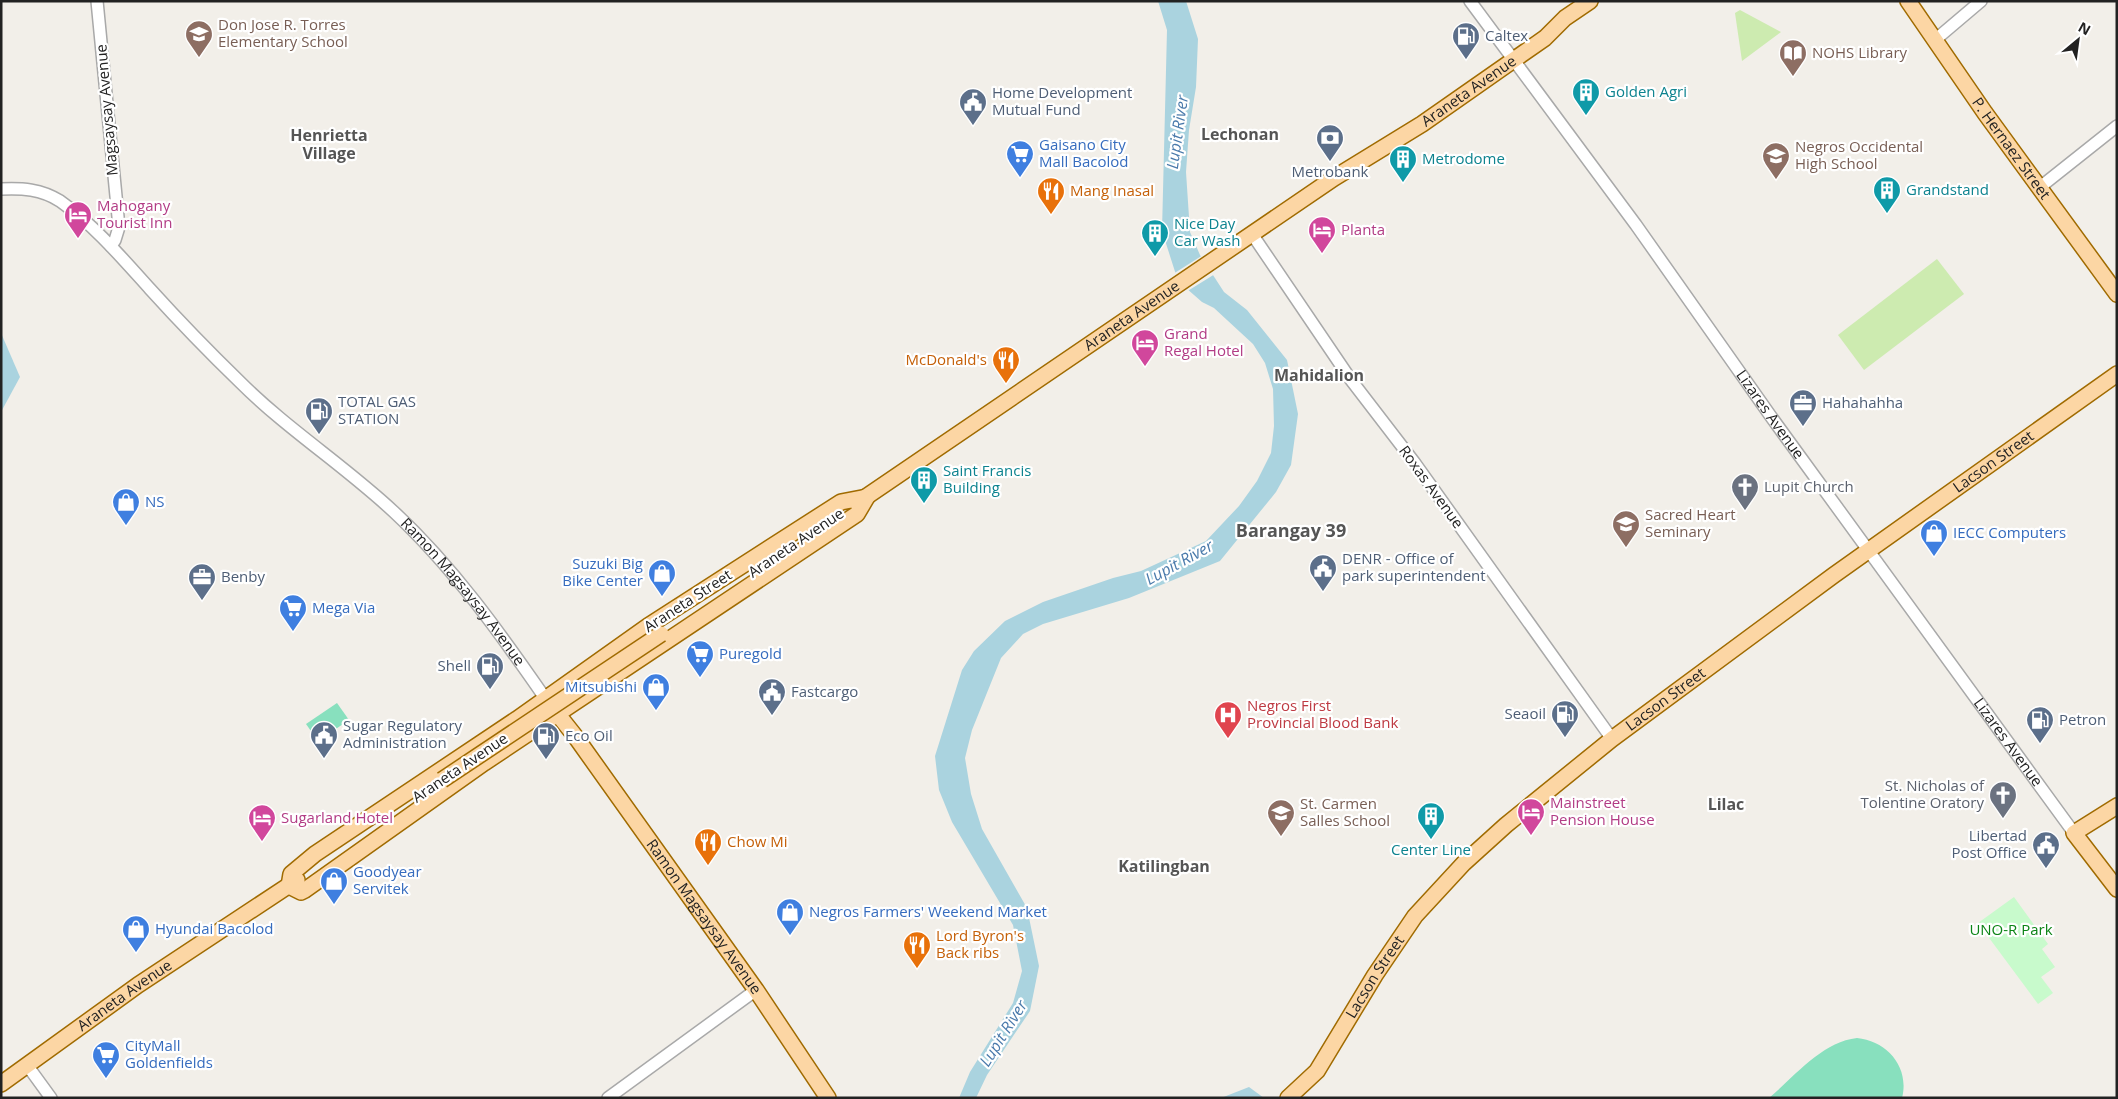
<svg xmlns="http://www.w3.org/2000/svg" width="2118" height="1099" font-family="'Open Sans',sans-serif">
  <rect width="100%" height="100%" fill="#f2efe9"/>
  <g fill="#cdebb0">
    <path d="M 1740,10 L 1781,32 L 1742,61 L 1735,13 Z"/>
    <path d="M 1937,259 L 1964,294 L 1864,370 L 1838,335 Z"/>
  </g>
  <path fill="#c8facc" d="M 2014,897 L 2048,944 L 2042,949 L 2055,967 L 2041,977 L 2053,993 L 2038,1004 L 1978,923 Z"/>
  <g fill="#88e0be">
    <path d="M 337,703 L 349,720 L 318,741 L 306,724 Z"/>
    <path d="M 1857,1038 C 1887,1041 1910,1067 1902,1098 L 1769,1098 C 1795,1076 1822,1042 1857,1038 Z"/>
  </g>
  <g fill="#aad3df">
    <path d="M 1158,1 L 1186,1 L 1198,39 L 1196,87 L 1189,130 L 1186,172 L 1190,232 L 1200,255 L 1224,292 L 1247,310 L 1287,360 L 1298,414 L 1291,465 L 1276,492 L 1220,561 L 1129,598 L 1043,624 L 1023,634 L 1001,658 L 972,730 L 965,758 L 971,794 L 982,829 L 1027,908 L 1039,966 L 1030,1011 L 987,1075 L 976,1098 L 959,1098 L 970,1072 L 1013,1003 L 1022,971 L 1013,925 L 952,822 L 939,790 L 935,756 L 962,670 L 974,651 L 1005,621 L 1043,602 L 1113,578 L 1141,571 L 1206,541 L 1239,506 L 1257,481 L 1271,453 L 1274,426 L 1273,389 L 1265,363 L 1253,344 L 1214,308 L 1202,302 L 1178,281 L 1162,231 L 1167,30 Z"/>
    <path d="M 1,333 L 20,377 L 1,412 Z"/>
    <path d="M 1249,1087 L 1264,1098 L 1221,1098 Z"/>
  </g>
  <path fill="#f2efe9" d="M 1203,255 L 1215,274 L 1186,292 L 1176,283 L 1173,274 Z"/>
  <g fill="none" stroke-linecap="round" stroke-linejoin="round">
    <g stroke="#a9a9a9" stroke-width="14">
      <g id="minor">
        <path d="M 97,1 L 119,227 L 115,240 L 111,246"/>
        <path id="s1" d="M 1470,1 L 1636,225 L 1772,418 L 2074,833"/>
        <path d="M 1935,40 L 1981,1"/>
        <path d="M 2039,188 L 2117,126"/>
        <path id="s2" d="M 1,189 C 22,188 41,189 60,201 C 94,225 122,258 150,289 C 179,321 209,352 240,382 C 287,429 345,466 394,512 C 453,567 500,633 545,698"/>
        <path d="M 1252,234 L 1351,380 L 1414,462 L 1612,739"/>
        <path d="M 27,1065 L 51,1098"/>
        <path d="M 608,1098 L 756,990"/>
      </g>
    </g>
    <g stroke="#a06b00" stroke-width="18">
      <g id="major">
        <path id="s3" d="M 1908,1 L 1985,113 L 2117,294"/>
        <path d="M 867,497 L 857,514 L 484,763 L 305,890 L 301,892 L 289,886 L 291,874 L 315,854 L 517,719 L 648,626 L 841,502 Z"/>
        <path id="s4" d="M 860,501 L 1334,178 L 1422,124 L 1545,38 L 1565,18 L 1590,1"/>
        <path id="s5" d="M 552,707 L 575,736 L 756,990 L 828,1098"/>
        <path d="M 2117,806 L 2074,833 L 2117,889"/>
        <path id="s6" d="M 1,1084 L 138,985 L 297,880"/>
        <path id="s7" d="M 1288,1098 L 1317,1071 L 1375,975 L 1415,916 L 1464,863 L 1506,825 L 1612,739 L 1834,575 L 2117,374"/>
      </g>
    </g>
    <use href="#minor" stroke="#fff" stroke-width="11"/>
    <use href="#major" stroke="#fcd6a4" stroke-width="15"/>
    <g stroke="#a06b00" stroke-width="18" stroke-linecap="butt">
      <path id="major-bridge" d="M 442,780 L 661,634"/>
    </g>
    <use href="#major-bridge" stroke="#fcd6a4" stroke-width="15"/>
  </g>
  <defs>
    <g id="school-pin" transform="scale(1.4375)"><path d="M0 17L-7.5 6A9.5 9.5 0 1 1 7.5 6Z" fill="#8d6e63" stroke="#fff"/><path d="M0-5L7-2L0 1L-7-2ZM-4 1L0 2.5L4 1V4Q0 6-4 4Z" fill="#fff"/></g>
    <g id="fuel-pin" transform="scale(1.4375)"><path d="M0 17L-7.5 6A9.5 9.5 0 1 1 7.5 6Z" fill="#5c6f8a" stroke="#fff"/><path d="M-5.5-6h7V0h2V4h1.3V-2.5L3-4.5l.8-.8L6-3V5H2.5V1h-1V6h-7ZM-4.2-4.7v3.2H.2V-4.7Z" fill="#fff"/></g>
    <g id="library-pin" transform="scale(1.4375)"><path d="M0 17L-7.5 6A9.5 9.5 0 1 1 7.5 6Z" fill="#8d6e63" stroke="#fff"/><path d="M-6-4Q-3-5.5-.7-3.5V5Q-3 3-6 4ZM6-4Q3-5.5 .7-3.5V5Q3 3 6 4Z" fill="#fff"/></g>
    <g id="building-pin" transform="scale(1.4375)"><path d="M0 17L-7.5 6A9.5 9.5 0 1 1 7.5 6Z" fill="#0f9aa8" stroke="#fff"/><path d="M-4-6H4V6H1V3H-1V6H-4ZM-2.5-4.3h1.7v1.8h-1.7ZM.8-4.3h1.7v1.8H.8ZM-2.5-1h1.7V.8h-1.7ZM.8-1h1.7V.8H.8Z" fill="#fff"/></g>
    <g id="civic-pin" transform="scale(1.4375)"><path d="M0 17L-7.5 6A9.5 9.5 0 1 1 7.5 6Z" fill="#5c6f8a" stroke="#fff"/><path d="M-.6-6.5H3V-4.5H.6V-3L4-1V1h2V6H-6V1h2V-1L-.6-3ZM-1.2 2.5V6h2.4V2.5Z" fill="#fff"/></g>
    <g id="bank-pin" transform="scale(1.4375)"><path d="M0 17L-7.5 6A9.5 9.5 0 1 1 7.5 6Z" fill="#5c6f8a" stroke="#fff"/><path d="M-6-4H6V4H-6ZM0-2.3a2.3 2.3 0 1 0 0 4.6a2.3 2.3 0 1 0 0-4.6Z" fill="#fff"/></g>
    <g id="supermarket-pin" transform="scale(1.4375)"><path d="M0 17L-7.5 6A9.5 9.5 0 1 1 7.5 6Z" fill="#3f7fe0" stroke="#fff"/><path d="M-6-5.5h2.5l.6 2H6L4.5 2H-2.5L-4.4-4H-6ZM-1.5 3.2a1.3 1.3 0 1 0 .1 0ZM3 3.2a1.3 1.3 0 1 0 .1 0Z" fill="#fff"/></g>
    <g id="restaurant-pin" transform="scale(1.4375)"><path d="M0 17L-7.5 6A9.5 9.5 0 1 1 7.5 6Z" fill="#e8710a" stroke="#fff"/><path d="M-5-6h1v4h1v-4h1v4h1v-4h1v5L-1.5 .5V6h-2V.5L-5-1ZM5-6V6H3V1.5H1.5Q1.5-4 5-6Z" fill="#fff"/></g>
    <g id="hotel-pin" transform="scale(1.4375)"><path d="M0 17L-7.5 6A9.5 9.5 0 1 1 7.5 6Z" fill="#d1479c" stroke="#fff"/><path d="M-6-4.5h1.5V1H6V5H4.5V3h-9V5H-6ZM-4 0a1.8 1.8 0 1 1 3.6 0ZM.5 0V-2.5h3Q6-2.5 6 0Z" fill="#fff"/></g>
    <g id="office-pin" transform="scale(1.4375)"><path d="M0 17L-7.5 6A9.5 9.5 0 1 1 7.5 6Z" fill="#5c6f8a" stroke="#fff"/><path d="M-6-3h4V-5.5h4V-3h4V5H-6ZM-1-4.5V-3h2v-1.5ZM-6 0V1H6V0Z" fill="#fff"/></g>
    <g id="church-pin" transform="scale(1.4375)"><path d="M0 17L-7.5 6A9.5 9.5 0 1 1 7.5 6Z" fill="#6b7280" stroke="#fff"/><path d="M-1.2-6h2.4v3.5h3.3v2.4h-3.3V6h-2.4V-.1h-3.3v-2.4h3.3Z" fill="#fff"/></g>
    <g id="shop-pin" transform="scale(1.4375)"><path d="M0 17L-7.5 6A9.5 9.5 0 1 1 7.5 6Z" fill="#3f7fe0" stroke="#fff"/><path d="M-5-2.5h2.3a2.7 3.5 0 0 1 5.4 0H5L5.5 6h-11ZM-1.5-2.5h3a1.5 2.3 0 0 0-3 0Z" fill="#fff"/></g>
    <g id="university-pin" transform="scale(1.4375)"><path d="M0 17L-7.5 6A9.5 9.5 0 1 1 7.5 6Z" fill="#8d6e63" stroke="#fff"/><path d="M0-5L7-2L0 1L-7-2ZM-4 1L0 2.5L4 1V4Q0 6-4 4Z" fill="#fff"/></g>
    <g id="hospital-pin" transform="scale(1.4375)"><path d="M0 17L-7.5 6A9.5 9.5 0 1 1 7.5 6Z" fill="#e0444e" stroke="#fff"/><path d="M-5-5h3v3.5h4V-5h3V5h-3V1.5h-4V5h-3Z" fill="#fff"/></g>
  </defs>
  <g fill-rule="evenodd">
    <use href="#school-pin" x="199" y="34"/>
    <use href="#fuel-pin" x="1466" y="36"/>
    <use href="#library-pin" x="1793" y="53"/>
    <use href="#building-pin" x="1586" y="92"/>
    <use href="#civic-pin" x="973" y="102"/>
    <use href="#bank-pin" x="1330" y="138"/>
    <use href="#supermarket-pin" x="1020" y="154"/>
    <use href="#school-pin" x="1776" y="156"/>
    <use href="#building-pin" x="1403" y="159"/>
    <use href="#building-pin" x="1887" y="190"/>
    <use href="#restaurant-pin" x="1051" y="191"/>
    <use href="#hotel-pin" x="78" y="215"/>
    <use href="#hotel-pin" x="1322" y="230"/>
    <use href="#building-pin" x="1155" y="233"/>
    <use href="#hotel-pin" x="1145" y="343"/>
    <use href="#restaurant-pin" x="1006" y="360"/>
    <use href="#office-pin" x="1803" y="403"/>
    <use href="#fuel-pin" x="319" y="411"/>
    <use href="#building-pin" x="924" y="480"/>
    <use href="#church-pin" x="1745" y="487"/>
    <use href="#shop-pin" x="126" y="502"/>
    <use href="#university-pin" x="1626" y="524"/>
    <use href="#shop-pin" x="1934" y="533"/>
    <use href="#civic-pin" x="1323" y="568"/>
    <use href="#shop-pin" x="662" y="573"/>
    <use href="#office-pin" x="202" y="577"/>
    <use href="#supermarket-pin" x="293" y="608"/>
    <use href="#supermarket-pin" x="700" y="654"/>
    <use href="#fuel-pin" x="490" y="666"/>
    <use href="#shop-pin" x="656" y="687"/>
    <use href="#civic-pin" x="772" y="692"/>
    <use href="#fuel-pin" x="1565" y="714"/>
    <use href="#hospital-pin" x="1228" y="715"/>
    <use href="#fuel-pin" x="2040" y="720"/>
    <use href="#civic-pin" x="324" y="735"/>
    <use href="#fuel-pin" x="546" y="736"/>
    <use href="#church-pin" x="2003" y="795"/>
    <use href="#hotel-pin" x="1531" y="812"/>
    <use href="#school-pin" x="1281" y="813"/>
    <use href="#building-pin" x="1431" y="816"/>
    <use href="#hotel-pin" x="262" y="818"/>
    <use href="#restaurant-pin" x="708" y="842"/>
    <use href="#civic-pin" x="2046" y="845"/>
    <use href="#shop-pin" x="334" y="881"/>
    <use href="#shop-pin" x="790" y="912"/>
    <use href="#shop-pin" x="136" y="929"/>
    <use href="#restaurant-pin" x="917" y="945"/>
    <use href="#supermarket-pin" x="106" y="1055"/>
  </g>
  <g text-anchor="middle" stroke-width="4.5" stroke-linejoin="round" paint-order="stroke">
    <g font-size="15" fill="#785e54" stroke="#fff" text-anchor="start">
      <text x="218" y="30">Don Jose R. Torres<tspan x="218" dy="17">Elementary School</tspan></text>
      <text x="1812" y="58">NOHS Library</text>
      <text x="1795" y="152">Negros Occidental<tspan x="1795" dy="17">High School</tspan></text>
      <text x="1645" y="520">Sacred Heart<tspan x="1645" dy="17">Seminary</tspan></text>
      <text x="1300" y="809">St. Carmen<tspan x="1300" dy="17">Salles School</tspan></text>
    </g>
    <g font-size="15" fill="#4e5e75" stroke="#fff" text-anchor="start">
      <text x="1485" y="41">Caltex</text>
      <text x="992" y="98">Home Development<tspan x="992" dy="17">Mutual Fund</tspan></text>
      <text x="1330" y="177" text-anchor="middle">Metrobank</text>
      <text x="338" y="407">TOTAL GAS<tspan x="338" dy="17">STATION</tspan></text>
      <text x="1822" y="408">Hahahahha</text>
      <text x="1342" y="564">DENR - Office of<tspan x="1342" dy="17">park superintendent</tspan></text>
      <text x="221" y="582">Benby</text>
      <text x="471" y="671" text-anchor="end">Shell</text>
      <text x="791" y="697">Fastcargo</text>
      <text x="1546" y="719" text-anchor="end">Seaoil</text>
      <text x="2059" y="725">Petron</text>
      <text x="343" y="731">Sugar Regulatory<tspan x="343" dy="17">Administration</tspan></text>
      <text x="565" y="741">Eco Oil</text>
      <text x="2027" y="841" text-anchor="end">Libertad<tspan x="2027" dy="17">Post Office</tspan></text>
    </g>
    <g font-size="15" fill="#222" stroke="#fff">
      <text dy="5" stroke="none"><textPath href="#s4" startOffset="734">Araneta Avenue</textPath></text>
      <text transform="translate(107 110) rotate(-95)" y="5">Magsaysay Avenue</text>
      <text dy="5" stroke="none"><textPath href="#s3" startOffset="180">P. Hernaez Street</textPath></text>
      <text dy="5" stroke="none"><textPath href="#s4" startOffset="329">Araneta Avenue</textPath></text>
      <text dy="5" stroke="none"><textPath href="#s1" startOffset="511">Lizares Avenue</textPath></text>
      <text dy="5" stroke="none"><textPath href="#s7" startOffset="960">Lacson Street</textPath></text>
      <text transform="translate(1431 487) rotate(54)" y="5">Roxas Avenue</text>
      <text transform="translate(796 543) rotate(-34)" y="5">Araneta Avenue</text>
      <text dy="5" stroke="none"><textPath href="#s2" startOffset="624">Ramon Magsaysay Avenue</textPath></text>
      <text transform="translate(688 601) rotate(-33)" y="5">Araneta Street</text>
      <text dy="5" stroke="none"><textPath href="#s7" startOffset="555">Lacson Street</textPath></text>
      <text dy="5" stroke="none"><textPath href="#s1" startOffset="916">Lizares Avenue</textPath></text>
      <text transform="translate(460 768) rotate(-34)" y="5">Araneta Avenue</text>
      <text dy="5" stroke="none"><textPath href="#s5" startOffset="259">Ramon Magsaysay Avenue</textPath></text>
      <text dy="5" stroke="none"><textPath href="#s7" startOffset="150">Lacson Street</textPath></text>
      <text dy="5" stroke="none"><textPath href="#s6" startOffset="152">Araneta Avenue</textPath></text>
    </g>
    <g font-size="15" fill="#0d838f" stroke="#fff" text-anchor="start">
      <text x="1605" y="97">Golden Agri</text>
      <text x="1422" y="164">Metrodome</text>
      <text x="1906" y="195">Grandstand</text>
      <text x="1174" y="229">Nice Day<tspan x="1174" dy="17">Car Wash</tspan></text>
      <text x="943" y="476">Saint Francis<tspan x="943" dy="17">Building</tspan></text>
      <text x="1431" y="855" text-anchor="middle">Center Line</text>
    </g>
    <g font-size="15" fill="#366cbe" stroke="#fff" text-anchor="start">
      <text x="1039" y="150">Gaisano City<tspan x="1039" dy="17">Mall Bacolod</tspan></text>
      <text x="145" y="507">NS</text>
      <text x="1953" y="538">IECC Computers</text>
      <text x="643" y="569" text-anchor="end">Suzuki Big<tspan x="643" dy="17">Bike Center</tspan></text>
      <text x="312" y="613">Mega Via</text>
      <text x="719" y="659">Puregold</text>
      <text x="637" y="692" text-anchor="end">Mitsubishi</text>
      <text x="353" y="877">Goodyear<tspan x="353" dy="17">Servitek</tspan></text>
      <text x="809" y="917">Negros Farmers' Weekend Market</text>
      <text x="155" y="934">Hyundai Bacolod</text>
      <text x="125" y="1051">CityMall<tspan x="125" dy="17">Goldenfields</tspan></text>
    </g>
    <g font-size="15" fill="#c56008" stroke="#fff" text-anchor="start">
      <text x="1070" y="196">Mang Inasal</text>
      <text x="987" y="365" text-anchor="end">McDonald's</text>
      <text x="727" y="847">Chow Mi</text>
      <text x="936" y="941">Lord Byron's<tspan x="936" dy="17">Back ribs</tspan></text>
    </g>
    <g font-size="15" fill="#b23c85" stroke="#fff" text-anchor="start">
      <text x="97" y="211">Mahogany<tspan x="97" dy="17">Tourist Inn</tspan></text>
      <text x="1341" y="235">Planta</text>
      <text x="1164" y="339">Grand<tspan x="1164" dy="17">Regal Hotel</tspan></text>
      <text x="1550" y="808">Mainstreet<tspan x="1550" dy="17">Pension House</tspan></text>
      <text x="281" y="823">Sugarland Hotel</text>
    </g>
    <g font-size="15" fill="#5b616d" stroke="#fff" text-anchor="start">
      <text x="1764" y="492">Lupit Church</text>
      <text x="1984" y="791" text-anchor="end">St. Nicholas of<tspan x="1984" dy="17">Tolentine Oratory</tspan></text>
    </g>
    <g font-size="15" fill="#be3a42" stroke="#fff" text-anchor="start">
      <text x="1247" y="711">Negros First<tspan x="1247" dy="17">Provincial Blood Bank</tspan></text>
    </g>
    <g font-size="15" fill="#0c8416" stroke="#fff">
      <text x="2011" y="935">UNO-R Park</text>
    </g>
    <g font-size="16" font-style="italic" fill="#4a7aab" stroke="#fff">
      <text transform="translate(1177 132) rotate(-82)" y="6">Lupit River</text>
      <text transform="translate(1179 562) rotate(-29)" y="6">Lupit River</text>
      <text transform="translate(1003 1033) rotate(-58)" y="6">Lupit River</text>
    </g>
    <g font-size="16" font-weight="bold" fill="#555" stroke="#fff">
      <text x="1240" y="140">Lechonan</text>
      <text x="329" y="141">Henrietta<tspan x="329" dy="18">Village</tspan></text>
      <text x="1319" y="381">Mahidalion</text>
      <text x="1726" y="810">Lilac</text>
      <text x="1164" y="872">Katilingban</text>
    </g>
    <g font-size="18" font-weight="bold" fill="#555" stroke="#fff">
      <text x="1291" y="537">Barangay 39</text>
    </g>
  </g>
  <rect width="2118" height="1099" fill="none" stroke="#222222" stroke-width="5"/>
  <g transform="translate(2078 40) rotate(29)" stroke="#ffffff" stroke-width="4" paint-order="stroke">
  <path d="M0-4L9 19L0 12L-9 19Z" fill="#222222"/>
  <text y="-8" font-size="14" font-weight="bold" text-anchor="middle" fill="#222222">N</text>
  </g>
</svg>
